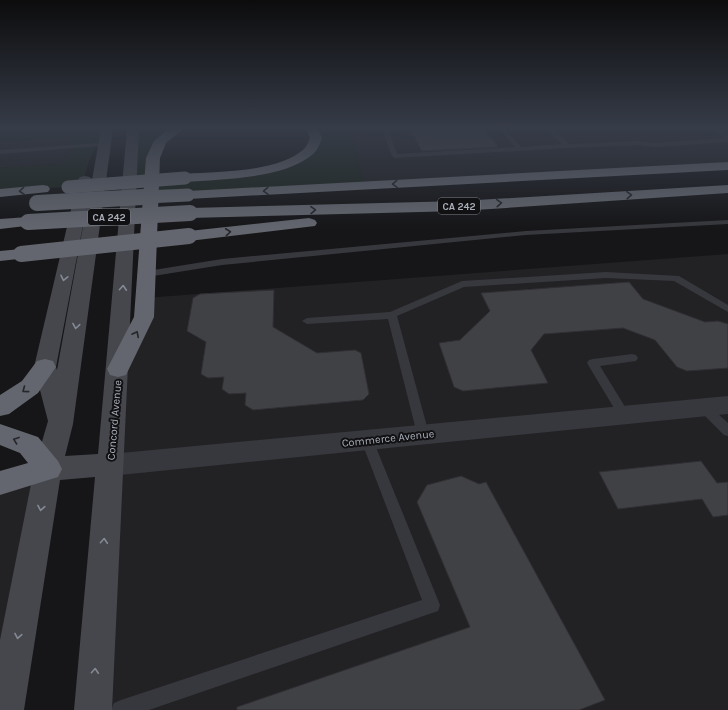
<svg xmlns="http://www.w3.org/2000/svg" width="728" height="710" font-family="Karla,sans-serif">
  <rect width="100%" height="100%" fill="#161618"/>
  <g fill="#222225">
    <path d="M 350,129 L 728,129 L 728,166 L 364,185 Z"/>
    <path d="M 75,137 L 73,146 L 61,164 L 0,168 L 0,141 Z"/>
    <path d="M 728,254 L 728,710 L 93,710 L 118,369 L 145,298 Z"/>
    <path d="M 48,469 L 5,710 L 0,710 L 0,483 Z"/>
  </g>
  <g fill="#1e261f">
    <path d="M 0,129 L 107,129 L 107,136 L 97,145 L 89,161 L 82,185 L 0,193 L 0,168 L 61,164 L 73,146 L 75,137 L 0,141 Z"/>
    <path d="M 133,129 L 177,129 L 164,137 L 152,180 L 277,167 L 310,151 L 312,129 L 350,129 L 364,185 L 152,197 L 152,180 L 129,182 Z"/>
  </g>
  <g fill="#404145" stroke="#303034">
    <path d="M 410,129 L 484,129 L 498,147 L 422,151 Z"/>
    <path d="M 629,282 L 643,299 L 705,322 L 718,321 L 728,324 L 728,368 L 687,371 L 677,367 L 655,340 L 623,328 L 544,334 L 531,350 L 548,383 L 463,391 L 454,387 L 439,343 L 460,340 L 490,311 L 481,293 Z"/>
    <path d="M 274,290 L 273,327 L 317,353 L 355,350 L 361,353 L 369,394 L 363,400 L 253,410 L 245,405 L 246,393 L 229,394 L 222,389 L 224,377 L 208,378 L 201,374 L 206,342 L 187,331 L 193,298 L 200,294 Z"/>
    <path d="M 701,461 L 717,483 L 728,482 L 728,515 L 713,517 L 702,499 L 618,509 L 599,472 Z"/>
    <path d="M 461,476 L 479,484 L 486,482 L 605,700 L 579,710 L 237,710 L 237,707 L 470,627 L 417,502 L 427,485 Z"/>
  </g>
  <g fill="none" stroke-linecap="round" stroke-linejoin="round">
    <g fill="#37383d" fill-rule="evenodd">
      <path d="M 382,129 L 388,129 L 397,154 L 515,147 L 499,129 L 505,129 L 521,147 L 562,144 L 546,129 L 553,129 L 569,144 L 639,141 L 655,143 L 726,138 L 712,129 L 719,129 L 728,134 L 728,142 L 655,147 L 639,145 L 567,148 L 395,158 L 392,156 Z"/>
      <path d="M 97,143 L 99,144 L 99,146 L 0,154 L 0,150 Z"/>
      <path d="M 728,220 L 728,224 L 526,235 L 222,265 L 147,277 L 142,274 L 147,271 L 222,259 L 526,231 Z"/>
      <path d="M 606,272 L 679,276 L 728,305 L 728,312 L 674,281 L 606,278 L 464,287 L 397,316 L 429,434 L 428,438 L 423,439 L 418,438 L 417,434 L 388,319 L 307,324 L 302,321 L 307,318 L 390,312 L 462,281 Z"/>
      <path d="M 632,354 L 636,355 L 638,358 L 636,361 L 600,366 L 630,415 L 628,418 L 624,420 L 620,418 L 587,363 L 589,360 L 593,359 Z"/>
      <path d="M 703,402 L 707,404 L 728,423 L 728,436 L 724,435 L 699,410 L 697,407 L 699,404 Z"/>
      <path d="M 367,435 L 372,436 L 373,440 L 440,605 L 438,611 L 149,710 L 111,710 L 114,703 L 121,700 L 422,600 L 361,440 L 362,436 Z"/>
    </g>
    <path fill="#37383d" fill-rule="evenodd" d="M 728,396 L 728,414 L 110,476 L 101,473 L 97,465 L 101,457 L 110,454 Z"/>
    <path fill="#45474d" fill-rule="evenodd" d="M 101,129 L 113,129 L 73,424 L 65,456 L 98,454 L 127,129 L 139,129 L 112,710 L 74,710 L 95,477 L 60,480 L 24,710 L 0,710 L 0,640 L 34,469 L 48,421 L 34,367 L 78,180 L 80,177 L 85,176 L 90,177 L 92,180 ZM 88,199 L 57,370 L 56,367 Z"/>
    <g fill="#63666e" fill-rule="evenodd">
      <path d="M 168,129 L 183,129 L 166,143 L 160,158 L 154,317 L 126,375 L 118,377 L 110,375 L 107,369 L 134,317 L 146,158 L 154,141 Z"/>
      <path d="M 306,129 L 318,129 L 322,138 C 320,143 318,150 313,154 C 285,179 221,179 185,182 L 180,181 L 178,178 L 180,175 L 185,174 C 219,171 277,173 304,149 C 307,146 308,142 310,138 Z"/>
      <path d="M 728,162 L 728,170 L 188,199 L 183,198 L 181,195 L 183,192 L 188,191 Z"/>
      <path d="M 43,185 L 48,186 L 50,189 L 48,192 L 0,197 L 0,189 Z"/>
      <path d="M 728,185 L 728,193 L 460,211 L 190,218 L 185,216 L 182,213 L 185,210 L 190,208 L 460,201 Z"/>
      <path d="M 28,217 L 34,219 L 36,222 L 34,225 L 0,229 L 0,219 Z"/>
      <path d="M 309,218 L 315,220 L 317,223 L 315,226 L 189,241 L 183,240 L 181,236 L 183,232 L 189,231 Z"/>
      <path d="M 21,249 L 27,250 L 30,254 L 27,258 L 0,261 L 0,251 Z"/>
      <path d="M 45,359 L 53,361 L 56,367 L 38,393 L 9,414 L 0,416 L 0,395 L 22,381 L 37,361 Z"/>
      <path d="M 0,424 L 38,437 L 58,461 L 62,469 L 58,477 L 0,495 L 0,471 L 28,463 L 20,453 L 0,445 Z"/>
    </g>
    <g stroke="#63666e" stroke-width="13">
      <path d="M 68,187 L 185,178"/>
      <path d="M 124,198 L 188,195"/>
    </g>
    <g stroke="#63666e" stroke-width="16">
      <path d="M 37,203 L 143,197"/>
      <path d="M 28,222 L 190,213"/>
      <path d="M 21,254 L 189,236"/>
    </g>
  </g>
  <defs><path id="oneway-chevron" d="M-2-3.5L2.5 0L-2 3.5" fill="none" stroke-width="1.6" stroke-linecap="round" stroke-linejoin="round"/></defs>
  <g stroke="#26262a">
    <use href="#oneway-chevron" transform="translate(395 184) rotate(177)"/>
    <use href="#oneway-chevron" transform="translate(22 191) rotate(175)"/>
    <use href="#oneway-chevron" transform="translate(266 191) rotate(177)"/>
    <use href="#oneway-chevron" transform="translate(629 195) rotate(-4)"/>
    <use href="#oneway-chevron" transform="translate(499 203) rotate(-4)"/>
    <use href="#oneway-chevron" transform="translate(313 210) rotate(-1)"/>
    <use href="#oneway-chevron" transform="translate(228 232) rotate(-6)"/>
    <use href="#oneway-chevron" transform="translate(136 334) rotate(-63)"/>
    <use href="#oneway-chevron" transform="translate(25 390) rotate(143)"/>
    <use href="#oneway-chevron" transform="translate(16 440) rotate(-160)"/>
  </g>
  <g stroke="#858993">
    <use href="#oneway-chevron" transform="translate(64 278) rotate(102)"/>
    <use href="#oneway-chevron" transform="translate(123 288) rotate(-86)"/>
    <use href="#oneway-chevron" transform="translate(76 326) rotate(99)"/>
    <use href="#oneway-chevron" transform="translate(41 508) rotate(100)"/>
    <use href="#oneway-chevron" transform="translate(104 541) rotate(-86)"/>
    <use href="#oneway-chevron" transform="translate(18 636) rotate(100)"/>
    <use href="#oneway-chevron" transform="translate(95 671) rotate(-86)"/>
  </g>
  <linearGradient id="sky" x2="0" y2="1"><stop stop-color="#0c0c0d"/><stop offset="0.56" stop-color="#363c48"/><stop offset="1" stop-color="#363c48" stop-opacity="0"/></linearGradient>
  <rect width="728" height="229" fill="url(#sky)"/>
  <g text-anchor="middle" stroke-width="4" stroke-linejoin="round" paint-order="stroke">
    <g fill="#111113" stroke="#7b7e86" stroke-width="1">
      <rect x="438" y="198" width="42" height="16" rx="3"/>
      <rect x="88" y="209" width="42" height="16" rx="3"/>
    </g>
    <g font-size="10" font-weight="bold" fill="#a8adb8">
      <text x="459" y="210">CA 242</text>
      <text x="109" y="221">CA 242</text>
    </g>
    <g font-size="11" fill="#a8adb8" stroke="#111113">
      <text transform="translate(114 420) rotate(-85)" y="4">Concord Avenue</text>
      <text transform="translate(388 438) rotate(-6)" y="4">Commerce Avenue</text>
    </g>
  </g>
</svg>
